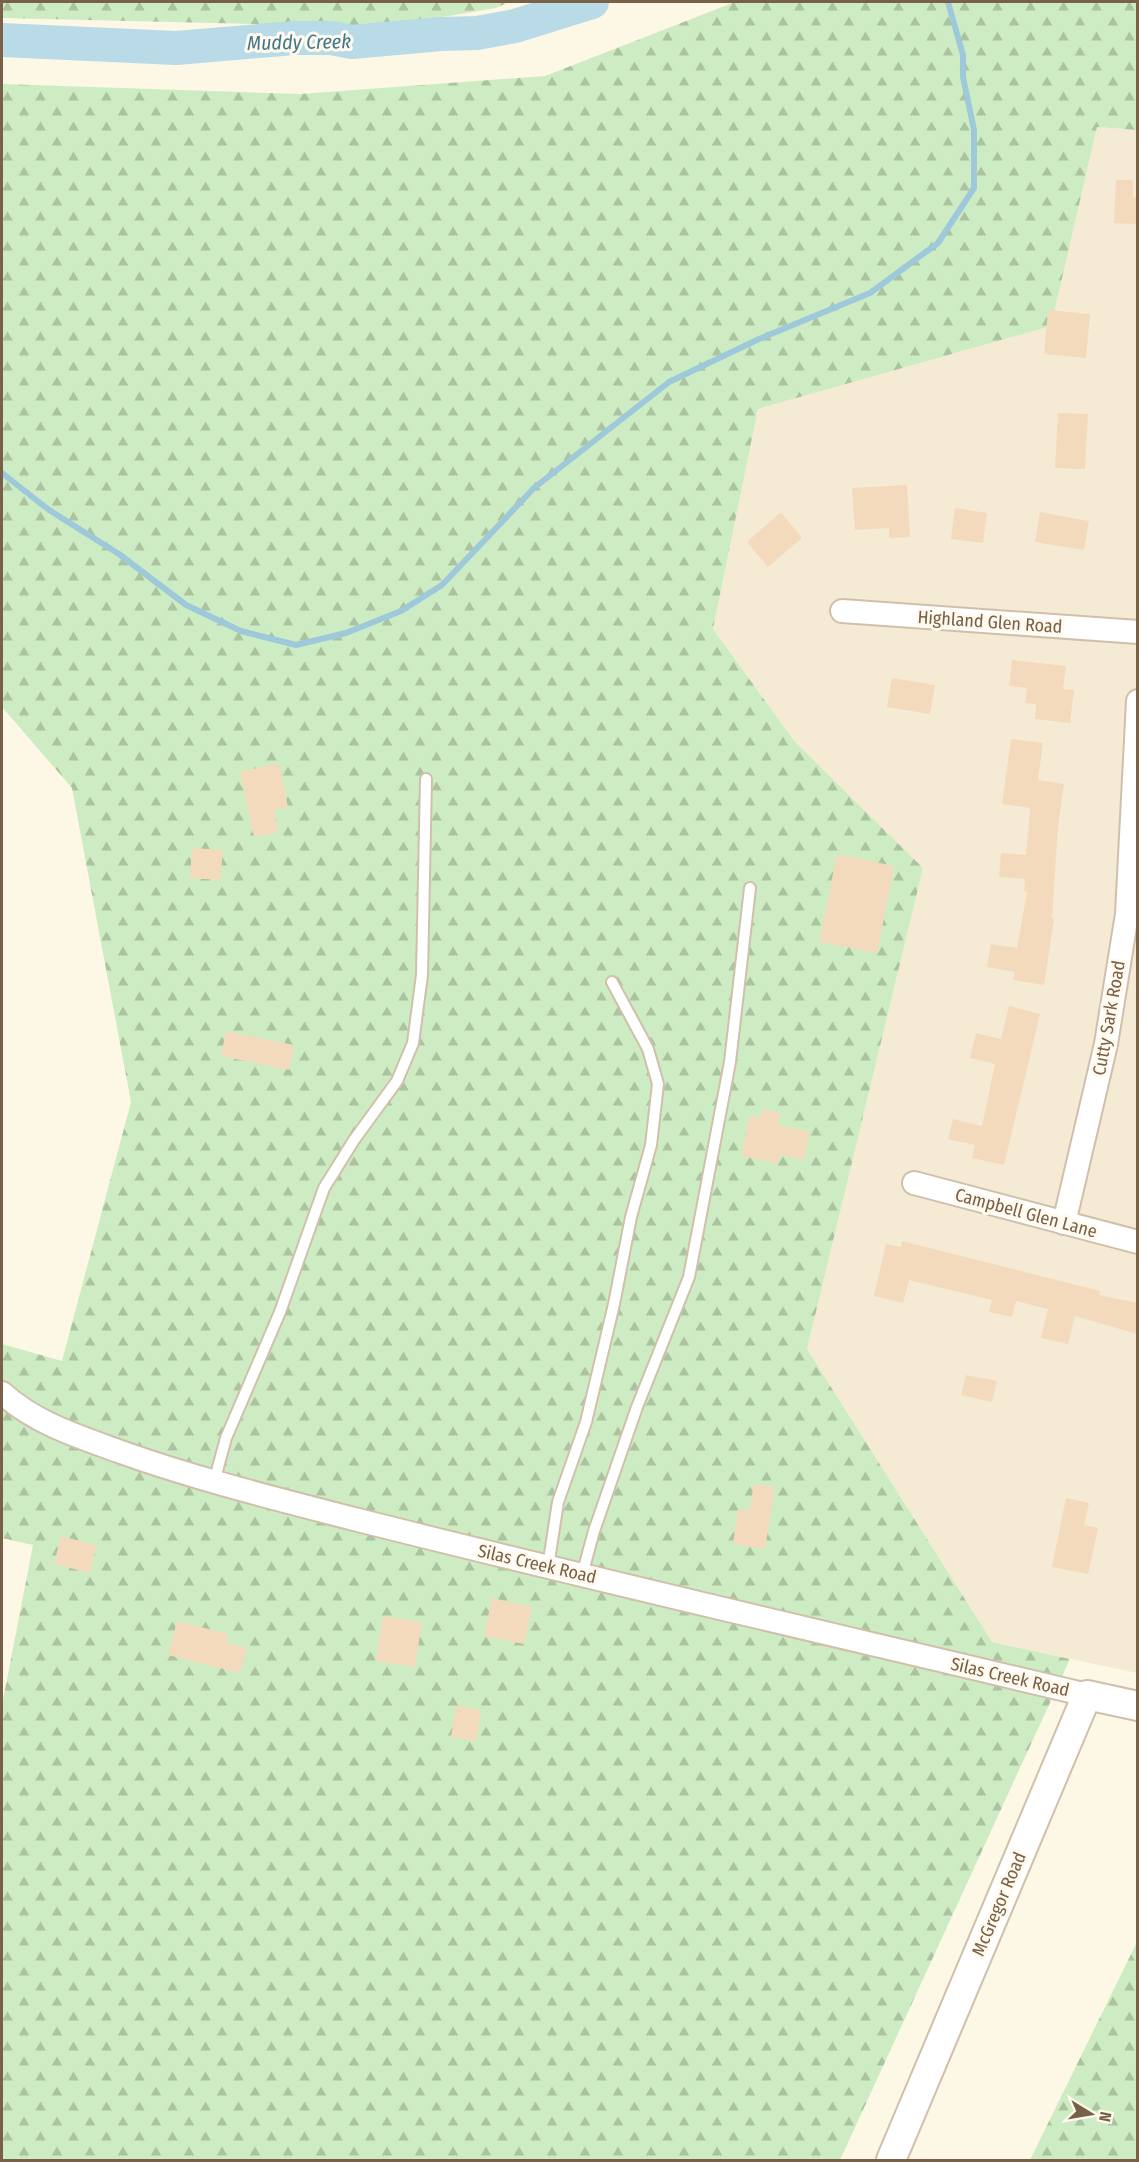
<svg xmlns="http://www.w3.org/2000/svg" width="1139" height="2162" font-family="'Fira Sans Condensed',sans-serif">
  <defs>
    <pattern id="forest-firs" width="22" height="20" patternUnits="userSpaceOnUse" patternTransform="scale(1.5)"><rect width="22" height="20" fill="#ceecc3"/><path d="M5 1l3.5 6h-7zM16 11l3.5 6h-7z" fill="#acc3a0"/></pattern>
  </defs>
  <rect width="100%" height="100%" fill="#fdf7e6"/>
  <path fill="#f5ead4" d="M 1097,127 L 1137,130 L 1137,1673 L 992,1642 L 807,1349 L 923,868 L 795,742 L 713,629 L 758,409 L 1051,326 Z"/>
  <g fill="url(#forest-firs)">
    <path d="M 2,2 L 509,2 L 496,8 L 383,27 L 2,18 Z"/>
    <path d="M 735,2 L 1137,2 L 1137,130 L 1097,127 L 1051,326 L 758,409 L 713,629 L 795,742 L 923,868 L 807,1349 L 992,1642 L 1070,1659 L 840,2160 L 2,2160 L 2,1705 L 33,1545 L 2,1538 L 2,1344 L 62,1361 L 131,1102 L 72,788 L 2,707 L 2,84 L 300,94 L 545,76 Z"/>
    <path d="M 1137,1942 L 1137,2160 L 1030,2160 Z"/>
  </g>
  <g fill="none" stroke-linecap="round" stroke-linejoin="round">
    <path stroke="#9ec9da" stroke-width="6" d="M 2,473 L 49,510 L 119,554 L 186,605 L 241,631 L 296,645 L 346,633 L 401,611 L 442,585 L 534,488 L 669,382 L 759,339 L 870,293 L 938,243 L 974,188 L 974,130 L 963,77 L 963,55 L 948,2"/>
    <path stroke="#b9dbe8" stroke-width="34" d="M 2,40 L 176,48 L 294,38 L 331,38 L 352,42 L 441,34 L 477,33 L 515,26 L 592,2"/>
  </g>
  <g fill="#f4dabc">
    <path d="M 1116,180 L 1133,180 L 1133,197 L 1137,197 L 1137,224 L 1114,223 Z"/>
    <path d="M 1048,310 L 1090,314 L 1086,358 L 1044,354 Z"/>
    <path d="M 1058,413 L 1088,414 L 1085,469 L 1055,468 Z"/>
    <path d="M 907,485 L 910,537 L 889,538 L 889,528 L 855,530 L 852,488 Z"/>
    <path d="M 955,508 L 987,513 L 983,543 L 951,539 Z"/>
    <path d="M 781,512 L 802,538 L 768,567 L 747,542 Z"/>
    <path d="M 1040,512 L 1089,521 L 1084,550 L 1035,542 Z"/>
    <path d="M 1012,660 L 1066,666 L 1063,689 L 1074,690 L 1070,723 L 1035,719 L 1036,704 L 1025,703 L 1027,688 L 1009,686 Z"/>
    <path d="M 892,678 L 935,685 L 930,714 L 887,707 Z"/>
    <path d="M 1011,739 L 1043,743 L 1038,780 L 1064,784 L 1058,827 L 1052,918 L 1054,919 L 1044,985 L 1013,980 L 1015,972 L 987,967 L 991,944 L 1017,948 L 1027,892 L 1024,891 L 1025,879 L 999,877 L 1001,853 L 1026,855 L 1030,808 L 1002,804 Z"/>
    <path d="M 279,763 L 288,807 L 274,810 L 278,832 L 254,837 L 240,772 Z"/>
    <path d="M 192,848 L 223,850 L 220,880 L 190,878 Z"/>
    <path d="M 837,854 L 894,866 L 877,953 L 819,942 Z"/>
    <path d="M 1009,1006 L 1040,1014 L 1004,1165 L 972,1158 L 975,1145 L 948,1139 L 953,1119 L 982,1126 L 995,1064 L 970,1058 L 976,1033 L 1001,1039 Z"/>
    <path d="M 226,1031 L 294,1045 L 289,1070 L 221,1056 Z"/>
    <path d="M 762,1109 L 781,1113 L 778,1125 L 810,1132 L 804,1160 L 780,1155 L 778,1164 L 741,1156 L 750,1116 L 760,1118 Z"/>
    <path d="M 902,1241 L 1100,1291 L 1099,1295 L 1137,1303 L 1137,1334 L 1075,1316 L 1068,1344 L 1041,1338 L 1048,1309 L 1016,1301 L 1012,1317 L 989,1312 L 992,1300 L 909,1280 L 903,1303 L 874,1296 L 886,1244 L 901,1247 Z"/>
    <path d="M 966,1375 L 997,1381 L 992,1402 L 961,1395 Z"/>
    <path d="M 754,1484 L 775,1487 L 765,1549 L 733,1544 L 738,1509 L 749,1511 Z"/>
    <path d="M 1066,1498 L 1089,1503 L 1084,1525 L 1098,1528 L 1088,1574 L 1052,1567 Z"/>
    <path d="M 61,1536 L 96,1545 L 90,1573 L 54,1564 Z"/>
    <path d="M 492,1598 L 532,1607 L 524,1644 L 484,1636 Z"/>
    <path d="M 383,1616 L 422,1622 L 415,1667 L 376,1661 Z"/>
    <path d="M 177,1621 L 228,1634 L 226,1643 L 247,1648 L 240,1673 L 168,1655 Z"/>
    <path d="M 456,1706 L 481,1710 L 476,1741 L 451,1737 Z"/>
  </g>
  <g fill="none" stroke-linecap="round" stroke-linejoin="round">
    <g stroke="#d0c0ab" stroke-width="14">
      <g id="service">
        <path d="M 214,1482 L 226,1438 L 280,1312 L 324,1188 L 354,1140 L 397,1081 L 413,1043 L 422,975 L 426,779"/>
        <path d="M 548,1567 L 558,1502 L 586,1422 L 614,1304 L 631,1217 L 651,1145 L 658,1084 L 648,1049 L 612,982"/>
        <path d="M 582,1575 L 594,1531 L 637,1407 L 689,1277 L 730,1062 L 750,888"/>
      </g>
    </g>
    <g stroke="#d0c0ab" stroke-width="26">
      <g id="minor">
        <path d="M 842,611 L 1138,632"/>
        <path d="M 914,1183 L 1138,1242"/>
        <path d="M 1064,1223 L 1106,1044 L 1127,914 L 1138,701"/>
        <path d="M 2,1393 C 35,1423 77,1436 118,1451 C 196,1479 277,1499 358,1520 C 600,1581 844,1637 1087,1695"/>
      </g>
    </g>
    <g stroke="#d0c0ab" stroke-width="32">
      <path id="tertiary" d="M 891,2160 L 1087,1695 L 1138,1706"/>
    </g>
    <use href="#service" stroke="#fff" stroke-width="10"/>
    <use href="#minor" stroke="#fff" stroke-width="22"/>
    <use href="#tertiary" stroke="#fff" stroke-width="28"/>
  </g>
  <g text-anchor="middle" stroke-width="6" stroke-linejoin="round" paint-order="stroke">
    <g font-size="18" fill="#786049" stroke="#fffaed">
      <text transform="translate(990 622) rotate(4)" y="6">Highland Glen Road</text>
      <text transform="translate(1109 1018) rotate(-80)" y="6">Cutty Sark Road</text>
      <text transform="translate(1026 1213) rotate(15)" y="6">Campbell Glen Lane</text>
      <text transform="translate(537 1564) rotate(13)" y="6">Silas Creek Road</text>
      <text transform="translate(1010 1677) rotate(13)" y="6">Silas Creek Road</text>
      <text transform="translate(999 1904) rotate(-67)" y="6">McGregor Road</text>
    </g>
    <g font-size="20" font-style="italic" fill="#41768c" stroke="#fffaed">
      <text transform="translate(299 42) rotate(-1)" y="7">Muddy Creek</text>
    </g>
  </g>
  <rect width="1139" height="2162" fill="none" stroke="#786049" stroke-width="6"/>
  <g transform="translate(1091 2114) rotate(101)" stroke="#fffaed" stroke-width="4.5" paint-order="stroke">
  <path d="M0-4.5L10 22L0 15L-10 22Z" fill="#786049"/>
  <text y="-9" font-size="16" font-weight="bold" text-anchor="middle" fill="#786049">N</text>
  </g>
</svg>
